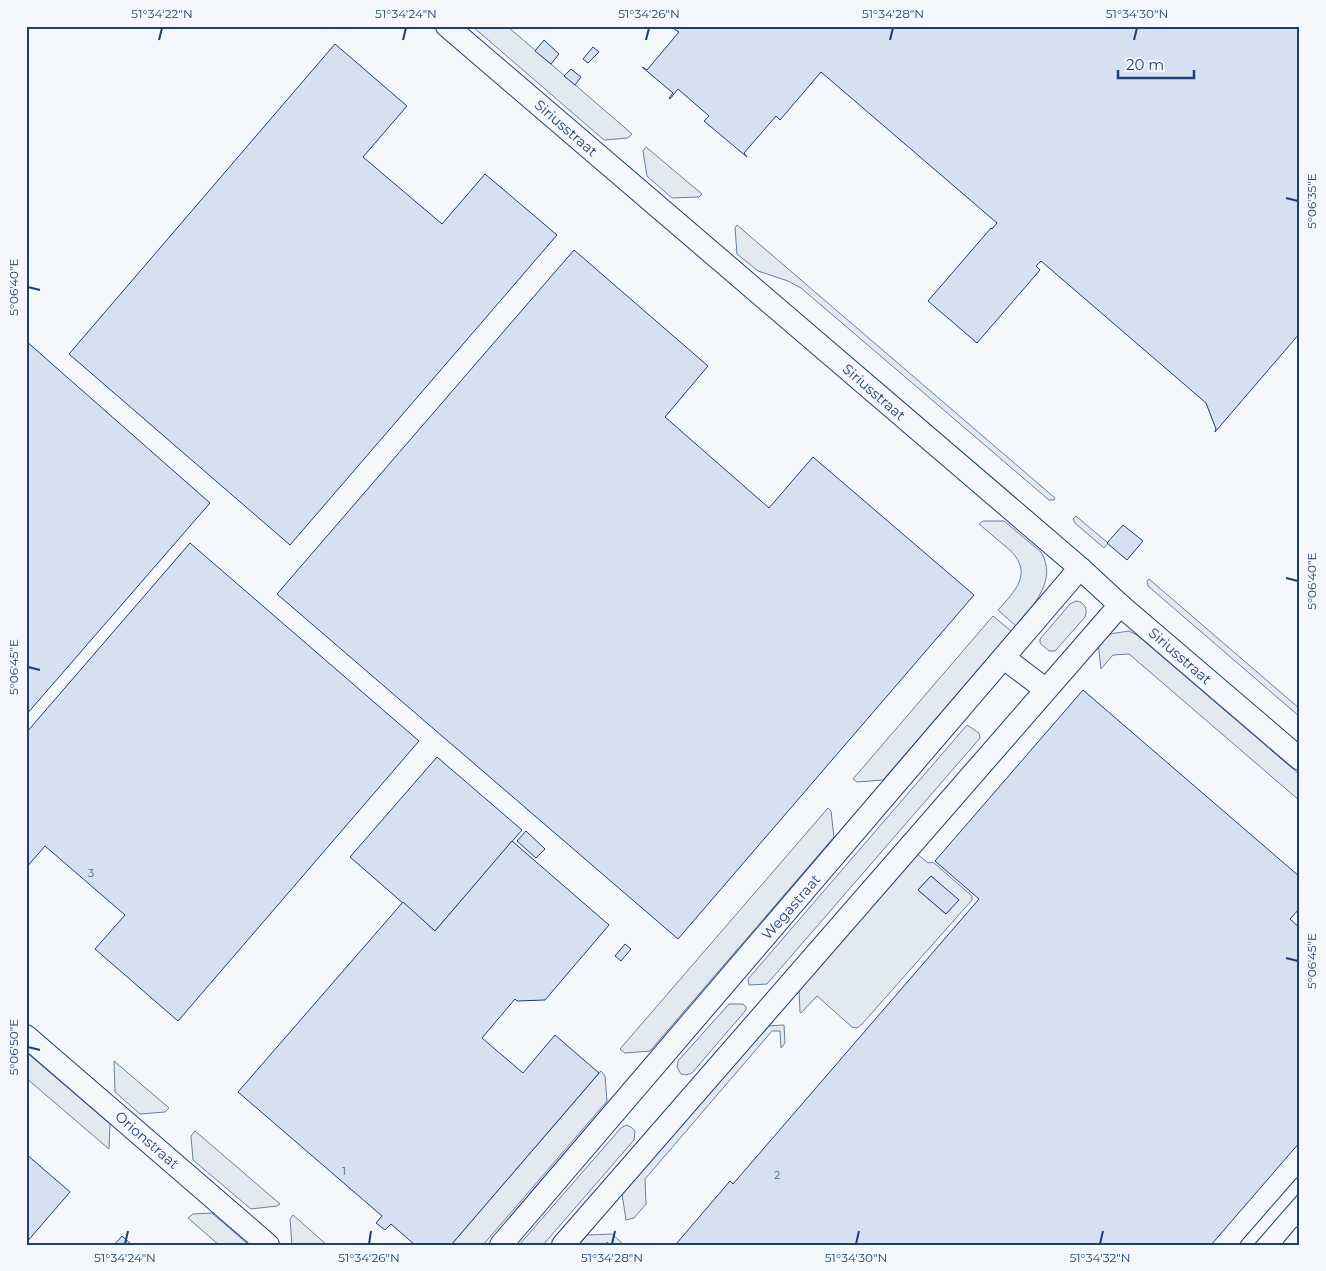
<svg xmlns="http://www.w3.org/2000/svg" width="1326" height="1271" font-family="Montserrat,sans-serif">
  <rect width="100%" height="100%" fill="#f4f7fb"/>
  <g fill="#e3e9f0" stroke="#687fa3" fill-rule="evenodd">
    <path d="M 472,26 L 507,26 L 632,134 L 628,138 L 604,140 Z"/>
    <path d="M 646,147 L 702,194 L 699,197 L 672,198 L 647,176 L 643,151 Z"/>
    <path d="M 737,225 L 1055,498 L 1054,500 L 1049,500 L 801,288 L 788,281 L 758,271 L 737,254 L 735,228 Z"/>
    <path d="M 1076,516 L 1108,543 L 1104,548 L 1075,523 L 1073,519 Z"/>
    <path d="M 983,521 L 1004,521 L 1041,552 C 1058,580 1033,606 1016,626 L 998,610 C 1015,591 1033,574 1011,551 L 979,524 Z"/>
    <path d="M 1149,579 L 1300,709 L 1300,717 L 1148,586 L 1147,582 Z"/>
    <path d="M 1076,601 C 1085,602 1088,609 1085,617 L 1055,651 L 1049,651 L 1040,643 L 1040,639 L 1070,604 Z"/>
    <path d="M 993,616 L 1011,631 L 883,780 L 857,782 L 853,779 Z"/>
    <path d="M 1129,631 L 1137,635 L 1300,775 L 1300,801 L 1129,654 L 1113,655 L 1101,669 L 1098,643 L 1109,634 Z"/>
    <path d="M 967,725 L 979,733 L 980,738 L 767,984 L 749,985 L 748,979 Z"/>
    <path d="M 828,808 L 831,811 L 834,837 L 650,1051 L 625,1053 L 620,1049 Z"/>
    <path d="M 916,853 L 928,863 L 933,862 L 972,896 L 972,900 L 862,1024 L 857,1028 L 852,1027 L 817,996 L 801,1013 L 800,1012 L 799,990 ZM 931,876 L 958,900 L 946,914 L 918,890 Z"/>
    <path d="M 729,1004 L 743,1004 L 746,1007 L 746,1010 L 692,1073 L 686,1075 L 681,1074 L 677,1067 L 678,1061 Z"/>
    <path d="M 784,1025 L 785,1043 L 781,1048 L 780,1031 L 772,1031 L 645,1179 L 646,1204 L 634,1218 L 626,1220 L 622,1194 L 767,1026 Z"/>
    <path d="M 26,1052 L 110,1124 L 109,1149 L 26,1078 Z"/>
    <path d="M 114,1061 L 169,1108 L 165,1112 L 140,1114 L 115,1092 Z"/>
    <path d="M 601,1071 L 605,1076 L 607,1101 L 483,1245 L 451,1245 Z"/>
    <path d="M 626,1125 L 631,1127 L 635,1131 L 634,1140 L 543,1245 L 519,1245 L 621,1128 Z"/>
    <path d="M 195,1131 L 280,1204 L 277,1206 L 251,1209 L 193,1160 L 191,1136 Z"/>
    <path d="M 212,1213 L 213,1214 L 249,1245 L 219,1245 L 188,1218 L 193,1214 Z"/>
    <path d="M 293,1215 L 327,1245 L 292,1245 L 290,1219 Z"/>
    <path d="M 612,1234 L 624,1245 L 610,1245 L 607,1242 L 605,1245 L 579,1245 L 587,1235 Z"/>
  </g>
  <g fill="#d5e0f0" stroke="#1d3f73">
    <path d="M 676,26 L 1300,26 L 1300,333 L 1215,432 L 1216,429 L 1206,403 L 1041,261 L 1036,266 L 1040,270 L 977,343 L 928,301 L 991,228 L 992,229 L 997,223 L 821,72 L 780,120 L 776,116 L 744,153 L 747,157 L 704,121 L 709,116 L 678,89 L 670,99 L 669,98 L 673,93 L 642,67 L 647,70 L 679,32 L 674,29 Z"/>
    <path d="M 544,40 L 559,54 L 551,64 L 535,51 Z"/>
    <path d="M 335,44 L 407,106 L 363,157 L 442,224 L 485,174 L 557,235 L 290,545 L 69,354 Z"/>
    <path d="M 593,47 L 599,52 L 588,63 L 583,59 Z"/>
    <path d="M 571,69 L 581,77 L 575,85 L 564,76 Z"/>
    <path d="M 574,250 L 708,366 L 665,417 L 769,508 L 813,457 L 974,595 L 678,939 L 277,594 Z"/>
    <path d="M 26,341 L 210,503 L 26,715 Z"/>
    <path d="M 1123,525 L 1143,541 L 1127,560 L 1107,543 Z"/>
    <path d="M 190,543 L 419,741 L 178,1021 L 95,949 L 125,915 L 45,846 L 26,868 L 26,733 Z"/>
    <path d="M 1083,690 L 1300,877 L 1300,908 L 1290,919 L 1300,928 L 1300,1142 L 1211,1245 L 677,1245 L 676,1244 L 730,1181 L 733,1184 L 979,899 L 935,861 Z"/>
    <path d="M 437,757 L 522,830 L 435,931 L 350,857 Z"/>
    <path d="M 526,831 L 545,849 L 536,858 L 517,841 Z"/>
    <path d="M 512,841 L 609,925 L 545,1000 L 517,1001 L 515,999 L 482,1038 L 523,1073 L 555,1035 L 599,1073 L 451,1245 L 415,1245 L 391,1224 L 385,1230 L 376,1223 L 382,1216 L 238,1092 L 403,902 L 435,931 Z"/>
    <path d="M 931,876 L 959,900 L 946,914 L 918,890 Z"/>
    <path d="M 625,944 L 631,949 L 621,961 L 615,956 Z"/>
    <path d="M 26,1154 L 70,1192 L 26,1243 Z"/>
    <path d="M 122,1236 L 132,1245 L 114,1245 Z"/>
  </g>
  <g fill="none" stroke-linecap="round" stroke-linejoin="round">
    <g stroke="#1d3f73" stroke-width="13">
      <g id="service">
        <path d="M 1246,1245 L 1300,1183"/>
        <path d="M 1289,1245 L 1300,1232"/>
      </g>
    </g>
    <g stroke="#1d3f73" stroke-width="24">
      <g id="minor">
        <path d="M 447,26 L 1080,568 L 1120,605 L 1300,759"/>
        <path d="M 1004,658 L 1045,689"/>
        <path d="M 26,1036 L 268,1245"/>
        <path d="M 501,1245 L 1080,568"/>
        <path d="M 563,1245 L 1120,605"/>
      </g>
    </g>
    <use href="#service" stroke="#f4f7fb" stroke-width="11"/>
    <use href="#minor" stroke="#f4f7fb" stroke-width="22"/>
  </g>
  <path fill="none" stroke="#1d3f73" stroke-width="2" d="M 159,40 L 162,28M 403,40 L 406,28M 646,40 L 649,28M 890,40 L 893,28M 1134,40 L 1137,28M 1286,198 L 1298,201M 28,287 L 40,290M 1286,578 L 1298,581M 28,667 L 40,670M 1286,958 L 1298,961M 28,1047 L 40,1050M 125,1244 L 128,1231M 369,1244 L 371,1231M 612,1244 L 615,1231M 856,1244 L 859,1231M 1100,1244 L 1103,1231"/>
  <g text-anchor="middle" stroke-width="4" stroke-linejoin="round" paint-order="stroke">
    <g font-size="11" fill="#4b6792">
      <text x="91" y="877">3</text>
      <text x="344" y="1175">1</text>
      <text x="777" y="1179">2</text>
    </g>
    <g font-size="14" fill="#1d3f73" stroke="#f4f7fb">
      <text transform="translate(566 128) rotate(41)" y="5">Siriusstraat</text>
      <text transform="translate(874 392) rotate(41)" y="5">Siriusstraat</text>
      <text transform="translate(1180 656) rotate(41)" y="5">Siriusstraat</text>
      <text transform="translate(791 907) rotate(-49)" y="5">Wegastraat</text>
      <text transform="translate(147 1140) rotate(41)" y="5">Orionstraat</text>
    </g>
  </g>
  <rect width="1326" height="1271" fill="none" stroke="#f4f7fb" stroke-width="55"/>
  <path d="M1118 70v8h76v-8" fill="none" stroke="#1d3f73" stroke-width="2.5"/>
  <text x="1126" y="70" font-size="15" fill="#1d3f73" stroke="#f4f7fb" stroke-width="4" paint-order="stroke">20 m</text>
  <rect x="28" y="28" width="1270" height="1216" fill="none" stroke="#1d3f73" stroke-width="2"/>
  <g font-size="12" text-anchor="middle" fill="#1d3f73">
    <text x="162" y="18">51°34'22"N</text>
    <text x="406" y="18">51°34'24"N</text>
    <text x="649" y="18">51°34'26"N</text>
    <text x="893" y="18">51°34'28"N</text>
    <text x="1137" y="18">51°34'30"N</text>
    <text transform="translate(1312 201) rotate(-90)" y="4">5°06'35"E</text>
    <text transform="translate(14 287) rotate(-90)" y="4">5°06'40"E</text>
    <text transform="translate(1312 581) rotate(-90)" y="4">5°06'40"E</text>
    <text transform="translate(14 667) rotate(-90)" y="4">5°06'45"E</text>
    <text transform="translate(1312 961) rotate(-90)" y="4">5°06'45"E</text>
    <text transform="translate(14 1047) rotate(-90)" y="4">5°06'50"E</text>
    <text x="125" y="1262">51°34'24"N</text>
    <text x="369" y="1262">51°34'26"N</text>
    <text x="612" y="1262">51°34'28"N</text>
    <text x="856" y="1262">51°34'30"N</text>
    <text x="1100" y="1262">51°34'32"N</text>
  </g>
</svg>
